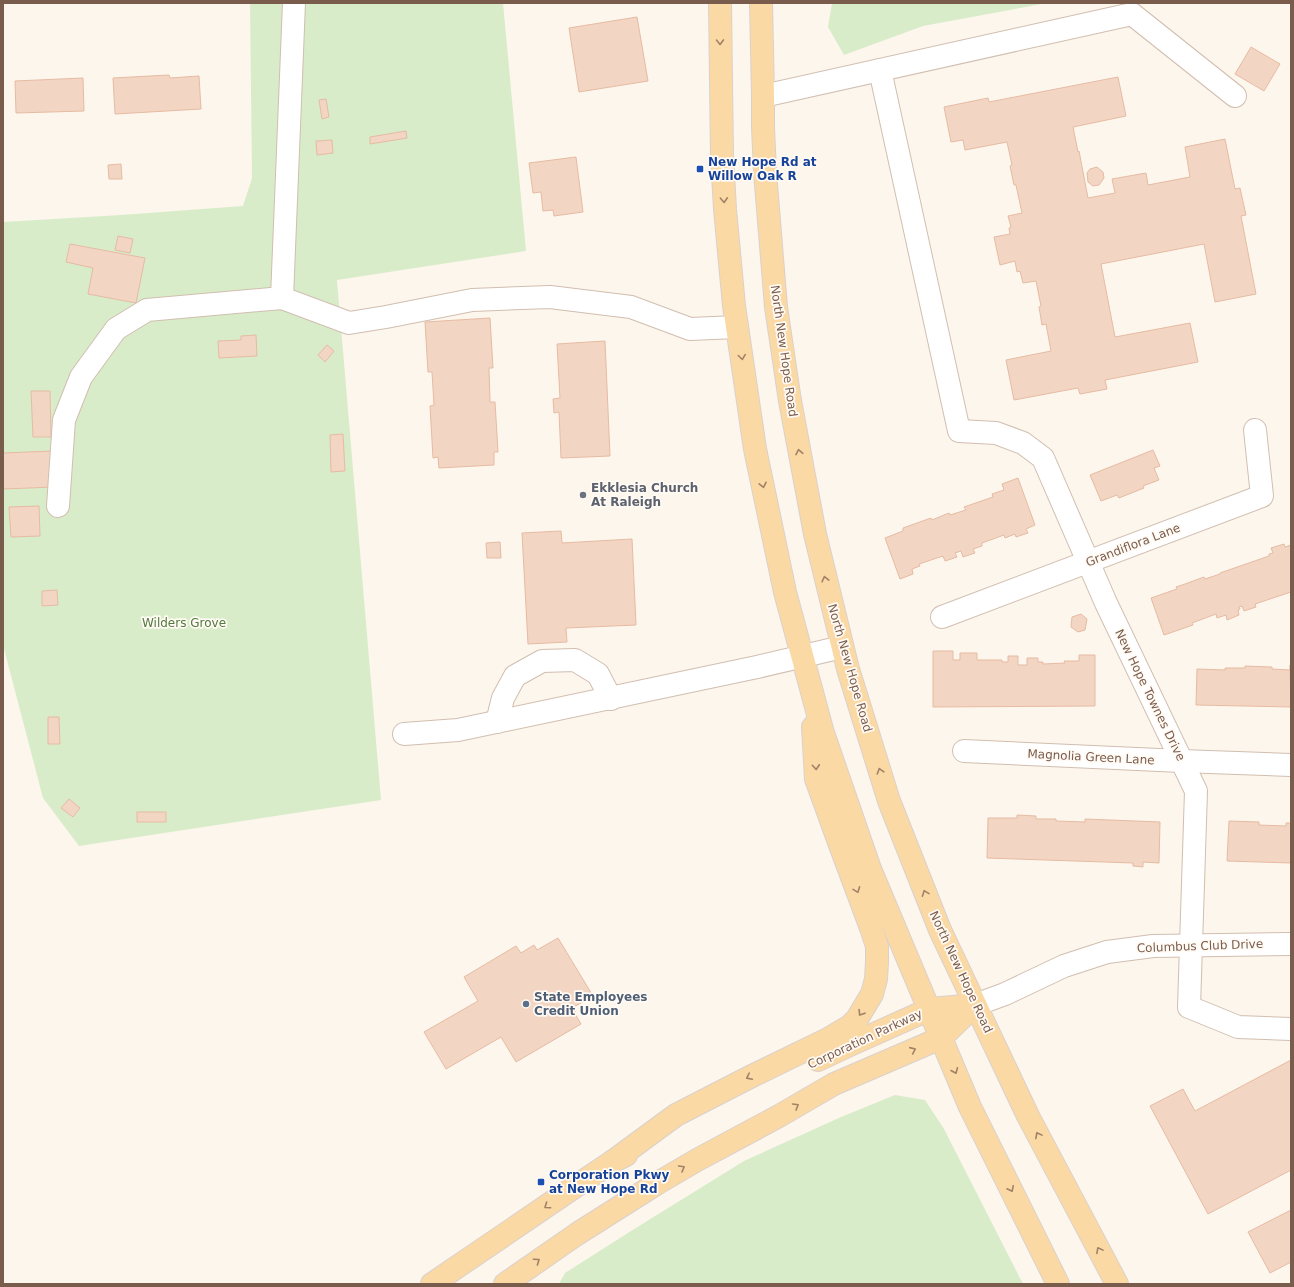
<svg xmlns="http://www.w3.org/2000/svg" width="1294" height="1287" font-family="'DejaVu Sans',sans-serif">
  <rect width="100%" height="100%" fill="#fdf6ec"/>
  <g fill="#d8ecc9">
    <path d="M 250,3 L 503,3 L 526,251 L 337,280 L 381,800 L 79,846 L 43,798 L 3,645 L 3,222 L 121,215 L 243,206 L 252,178 Z"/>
    <path d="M 832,3 L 1047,3 L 923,26 L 844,55 L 828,27 Z"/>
    <path d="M 895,1095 L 925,1100 L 944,1129 L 1023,1284 L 559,1284 L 565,1273 L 631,1231 L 744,1161 L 841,1117 Z"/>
  </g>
  <g fill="#f3d5c3" stroke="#e6bba3">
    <path d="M 637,17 L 648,81 L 579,92 L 569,28 Z"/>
    <path d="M 1251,47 L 1280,64 L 1264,91 L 1235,74 Z"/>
    <path d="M 169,75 L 170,78 L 199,76 L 201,109 L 115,114 L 113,78 Z"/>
    <path d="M 1118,77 L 1126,116 L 1073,127 L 1078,152 L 1079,151 L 1088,198 L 1115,193 L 1112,179 L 1146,173 L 1148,185 L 1190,177 L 1185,147 L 1225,139 L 1235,189 L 1240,188 L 1246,215 L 1241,216 L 1256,294 L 1215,302 L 1204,244 L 1101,264 L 1115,337 L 1190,323 L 1198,362 L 1105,380 L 1107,389 L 1080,394 L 1078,388 L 1014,400 L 1006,360 L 1051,351 L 1046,324 L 1042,325 L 1039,307 L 1041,306 L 1036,281 L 1023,283 L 1020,271 L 1017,272 L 1015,261 L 1000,265 L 994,237 L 1010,234 L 1009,228 L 1011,227 L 1008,216 L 1022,213 L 1016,185 L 1014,185 L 1010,166 L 1012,165 L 1007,142 L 965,150 L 963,140 L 951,142 L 944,107 L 988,98 L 989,102 Z"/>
    <path d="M 83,78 L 84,111 L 16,113 L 15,81 Z"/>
    <path d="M 326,99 L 329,117 L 322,119 L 319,100 Z"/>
    <path d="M 406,131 L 407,138 L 370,144 L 370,137 Z"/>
    <path d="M 332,140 L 333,153 L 317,155 L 316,141 Z"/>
    <path d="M 576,157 L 583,212 L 554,216 L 553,210 L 543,211 L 541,192 L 533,193 L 529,163 Z"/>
    <path d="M 121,164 L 122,179 L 109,179 L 108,165 Z"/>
    <path d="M 1097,167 L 1103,172 L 1104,178 L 1099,185 L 1093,186 L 1088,182 L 1087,173 L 1090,169 Z"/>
    <path d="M 118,236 L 133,239 L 130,253 L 115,250 Z"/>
    <path d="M 70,244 L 145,258 L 136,303 L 88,294 L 93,268 L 66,262 Z"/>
    <path d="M 490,318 L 493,368 L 489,368 L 490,402 L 495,402 L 498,452 L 494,452 L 494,465 L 439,468 L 438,457 L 433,458 L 430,406 L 434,405 L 432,372 L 428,372 L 425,322 Z"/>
    <path d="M 256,335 L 257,356 L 219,358 L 218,341 L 241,340 L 241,336 Z"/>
    <path d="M 605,341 L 610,456 L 561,458 L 559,412 L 554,413 L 553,399 L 560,398 L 557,344 Z"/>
    <path d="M 327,345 L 334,351 L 325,362 L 318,355 Z"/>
    <path d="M 31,391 L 50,391 L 51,437 L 33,437 Z"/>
    <path d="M 343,434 L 345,471 L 331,472 L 330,435 Z"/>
    <path d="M 1153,450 L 1160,466 L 1154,468 L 1159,480 L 1143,486 L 1144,488 L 1119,498 L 1117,495 L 1101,501 L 1090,475 Z"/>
    <path d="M 53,451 L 54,487 L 3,489 L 3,453 Z"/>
    <path d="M 1018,478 L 1035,525 L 1026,529 L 1028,533 L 1016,537 L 1015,534 L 1005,538 L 1004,535 L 982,543 L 982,546 L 973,549 L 975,553 L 963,557 L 961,551 L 955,553 L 957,557 L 945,561 L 943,556 L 919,564 L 920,566 L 912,569 L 913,574 L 900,579 L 885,538 L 903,531 L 903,528 L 931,518 L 932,520 L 949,513 L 950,515 L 966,510 L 964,507 L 993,497 L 992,494 L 1004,490 L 1002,484 Z"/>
    <path d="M 39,506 L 40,536 L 11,537 L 9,507 Z"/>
    <path d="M 561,531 L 562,543 L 632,539 L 636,625 L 566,628 L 567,642 L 528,644 L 522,533 Z"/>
    <path d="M 500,542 L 501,558 L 487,558 L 486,543 Z"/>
    <path d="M 1284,544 L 1285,547 L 1291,545 L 1291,592 L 1255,604 L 1256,607 L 1244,611 L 1242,606 L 1239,607 L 1240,609 L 1238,610 L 1239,615 L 1227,620 L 1226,615 L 1217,618 L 1216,614 L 1192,623 L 1193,625 L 1164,635 L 1151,598 L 1177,589 L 1176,587 L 1185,584 L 1204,577 L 1205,579 L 1220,574 L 1220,573 L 1269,556 L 1269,554 L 1273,553 L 1271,548 Z"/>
    <path d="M 57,590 L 58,605 L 42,606 L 42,591 Z"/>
    <path d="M 1081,614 L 1087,619 L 1085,630 L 1078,632 L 1071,627 L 1072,617 Z"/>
    <path d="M 933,651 L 953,651 L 953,660 L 960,660 L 960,653 L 977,653 L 977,660 L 1002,660 L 1002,662 L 1008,662 L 1008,656 L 1018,656 L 1018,665 L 1027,665 L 1027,658 L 1038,658 L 1038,662 L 1043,662 L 1043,664 L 1065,663 L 1064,661 L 1079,661 L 1079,655 L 1095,655 L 1095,706 L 933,707 Z"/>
    <path d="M 1290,665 L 1291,707 L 1196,705 L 1197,669 L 1225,670 L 1225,668 L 1245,668 L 1245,666 L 1272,667 L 1272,669 L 1290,670 Z"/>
    <path d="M 48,717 L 59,717 L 60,744 L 48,744 Z"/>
    <path d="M 69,799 L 80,808 L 73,817 L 61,808 Z"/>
    <rect x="137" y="812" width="29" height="10"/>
    <path d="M 1017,815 L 1036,816 L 1036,819 L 1056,819 L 1056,821 L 1085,822 L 1085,819 L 1160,822 L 1159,863 L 1143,862 L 1143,867 L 1133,866 L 1133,863 L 987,858 L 988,818 L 1017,818 Z"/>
    <path d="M 1229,821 L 1259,822 L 1259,825 L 1286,826 L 1286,823 L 1291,823 L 1291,863 L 1227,861 Z"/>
    <path d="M 558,938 L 593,996 L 574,1007 L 576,1011 L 574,1012 L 581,1024 L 516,1062 L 501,1037 L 446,1069 L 424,1032 L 478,1001 L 464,977 L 516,946 L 521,953 L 534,945 L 537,950 Z"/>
    <path d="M 1291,1060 L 1291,1170 L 1208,1214 L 1150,1106 L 1183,1089 L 1195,1111 Z"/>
    <path d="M 1291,1210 L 1291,1262 L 1270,1273 L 1248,1232 Z"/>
  </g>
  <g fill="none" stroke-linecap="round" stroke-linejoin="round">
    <g stroke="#d1beb0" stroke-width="24">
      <g id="minor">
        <path d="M 294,3 L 282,298 L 349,323 L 386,317 L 472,300 L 550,297 L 631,307 L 690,329 L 737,327"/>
        <path d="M 880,70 L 959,431 L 996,433 L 1023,443 L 1043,458 L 1106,603 L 1196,791 L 1189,1007 L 1238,1027 L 1291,1029"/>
        <path d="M 763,96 L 1132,14 L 1235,96"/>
        <path d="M 58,506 L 64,420 L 81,377 L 116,329 L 147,310 L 282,298"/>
        <path d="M 942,617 L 1262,496 L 1255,430"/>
        <path d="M 497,722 L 503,698 L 515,676 L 542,661 L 575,660 L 598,674 L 611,699"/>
        <path d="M 404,734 L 458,730 L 757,667 L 842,647"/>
        <path d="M 964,751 L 1181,761 L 1291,765"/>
        <path d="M 975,1005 L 1005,994 L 1064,966 L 1107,952 L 1153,946 L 1291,944"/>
      </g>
    </g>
    <g stroke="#dad1cd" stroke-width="24">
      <g id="major">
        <path d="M 720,3 L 722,157 L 725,209 L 734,306 L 755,449 L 785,592 L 823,733 L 870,869 L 970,1107 L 1058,1284"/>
        <path d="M 761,3 L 763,96 L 763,127 L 765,172 L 776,307 L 790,401 L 815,534 L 848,669 L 889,801 L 940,930 L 1028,1116 L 1117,1284"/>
        <path d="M 818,1060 L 852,1044 L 930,1009 L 975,1005"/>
        <path d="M 612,1162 L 676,1115 L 750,1077 L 828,1039 L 850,1026 L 857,1019 L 872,994 L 876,979 L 877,962 L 877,946 L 871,928 L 840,845 L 816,779 L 813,727"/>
        <path d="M 432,1284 L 573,1188 L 612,1162 L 626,1155"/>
        <path d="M 505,1284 L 577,1234 L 656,1184 L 697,1160 L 779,1116 L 834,1084 L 941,1038 L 975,1005"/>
      </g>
    </g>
    <use href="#minor" stroke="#fff" stroke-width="22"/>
    <use href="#major" stroke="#fbd9a5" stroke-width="22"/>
  </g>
  <defs><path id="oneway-chevron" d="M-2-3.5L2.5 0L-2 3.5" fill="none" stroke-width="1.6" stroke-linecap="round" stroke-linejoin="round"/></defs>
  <g stroke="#a18267">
    <use href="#oneway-chevron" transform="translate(720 42) rotate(89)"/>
    <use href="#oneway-chevron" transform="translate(724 200) rotate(87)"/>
    <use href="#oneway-chevron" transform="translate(742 357) rotate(82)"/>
    <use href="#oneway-chevron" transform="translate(799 452) rotate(-101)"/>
    <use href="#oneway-chevron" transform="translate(763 485) rotate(78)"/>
    <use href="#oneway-chevron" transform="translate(825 579) rotate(-104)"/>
    <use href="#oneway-chevron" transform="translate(816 767) rotate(86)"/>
    <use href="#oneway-chevron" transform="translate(880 771) rotate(-107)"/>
    <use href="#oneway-chevron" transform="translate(857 890) rotate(69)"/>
    <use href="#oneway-chevron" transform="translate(925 893) rotate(-111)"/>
    <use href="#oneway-chevron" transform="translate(861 1013) rotate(122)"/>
    <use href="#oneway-chevron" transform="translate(913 1050) rotate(-24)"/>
    <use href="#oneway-chevron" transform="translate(955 1071) rotate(67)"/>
    <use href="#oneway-chevron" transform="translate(749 1077) rotate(153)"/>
    <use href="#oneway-chevron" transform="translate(796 1106) rotate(-30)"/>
    <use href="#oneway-chevron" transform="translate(1038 1135) rotate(-118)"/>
    <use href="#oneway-chevron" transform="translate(682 1168) rotate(-30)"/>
    <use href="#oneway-chevron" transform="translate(1011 1189) rotate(64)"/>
    <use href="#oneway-chevron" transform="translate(547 1206) rotate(145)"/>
    <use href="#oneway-chevron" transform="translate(1099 1250) rotate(-118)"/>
    <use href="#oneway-chevron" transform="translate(537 1261) rotate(-35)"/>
  </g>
  <g fill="#1a4fb4" stroke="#fffaf3" stroke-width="1.5">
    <rect x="696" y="165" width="8" height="8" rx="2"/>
    <rect x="537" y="1178" width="8" height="8" rx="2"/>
  </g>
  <circle fill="#6b7280" stroke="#fffaf3" stroke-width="1.5" cx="583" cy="495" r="4"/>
  <circle fill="#5c6f8a" stroke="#fffaf3" stroke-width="1.5" cx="526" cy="1004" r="4"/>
  <g text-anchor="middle" stroke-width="3.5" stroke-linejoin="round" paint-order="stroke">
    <g font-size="12" font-weight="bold" fill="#164399" stroke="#fffaf3" text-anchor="start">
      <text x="708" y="166">New Hope Rd at<tspan x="708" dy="14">Willow Oak R</tspan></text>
      <text x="549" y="1179">Corporation Pkwy<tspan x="549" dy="14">at New Hope Rd</tspan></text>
    </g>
    <g font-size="12" fill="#7a5c4d" stroke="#fffaf3">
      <text transform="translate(784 351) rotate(82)" y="4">North New Hope Road</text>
      <text transform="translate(1133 545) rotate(-21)" y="4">Grandiflora Lane</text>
      <text transform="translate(850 668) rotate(74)" y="4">North New Hope Road</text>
      <text transform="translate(1150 695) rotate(64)" y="4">New Hope Townes Drive</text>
      <text transform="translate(1091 757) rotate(3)" y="4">Magnolia Green Lane</text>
      <text transform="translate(1200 946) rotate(-2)" y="4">Columbus Club Drive</text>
      <text transform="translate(961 972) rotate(65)" y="4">North New Hope Road</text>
      <text transform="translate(865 1039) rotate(-25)" y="4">Corporation Parkway</text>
    </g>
    <g font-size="12" font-weight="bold" fill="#5b616d" stroke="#fffaf3" text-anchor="start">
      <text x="591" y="492">Ekklesia Church<tspan x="591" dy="14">At Raleigh</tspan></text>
    </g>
    <g font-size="12" fill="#537a41" stroke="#fffaf3">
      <text x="184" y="627">Wilders Grove</text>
    </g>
    <g font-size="12" font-weight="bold" fill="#4e5e75" stroke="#fffaf3" text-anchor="start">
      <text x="534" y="1001">State Employees<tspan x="534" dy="14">Credit Union</tspan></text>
    </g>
  </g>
  <rect width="1294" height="1287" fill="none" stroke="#7a5c4d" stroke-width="8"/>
</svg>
